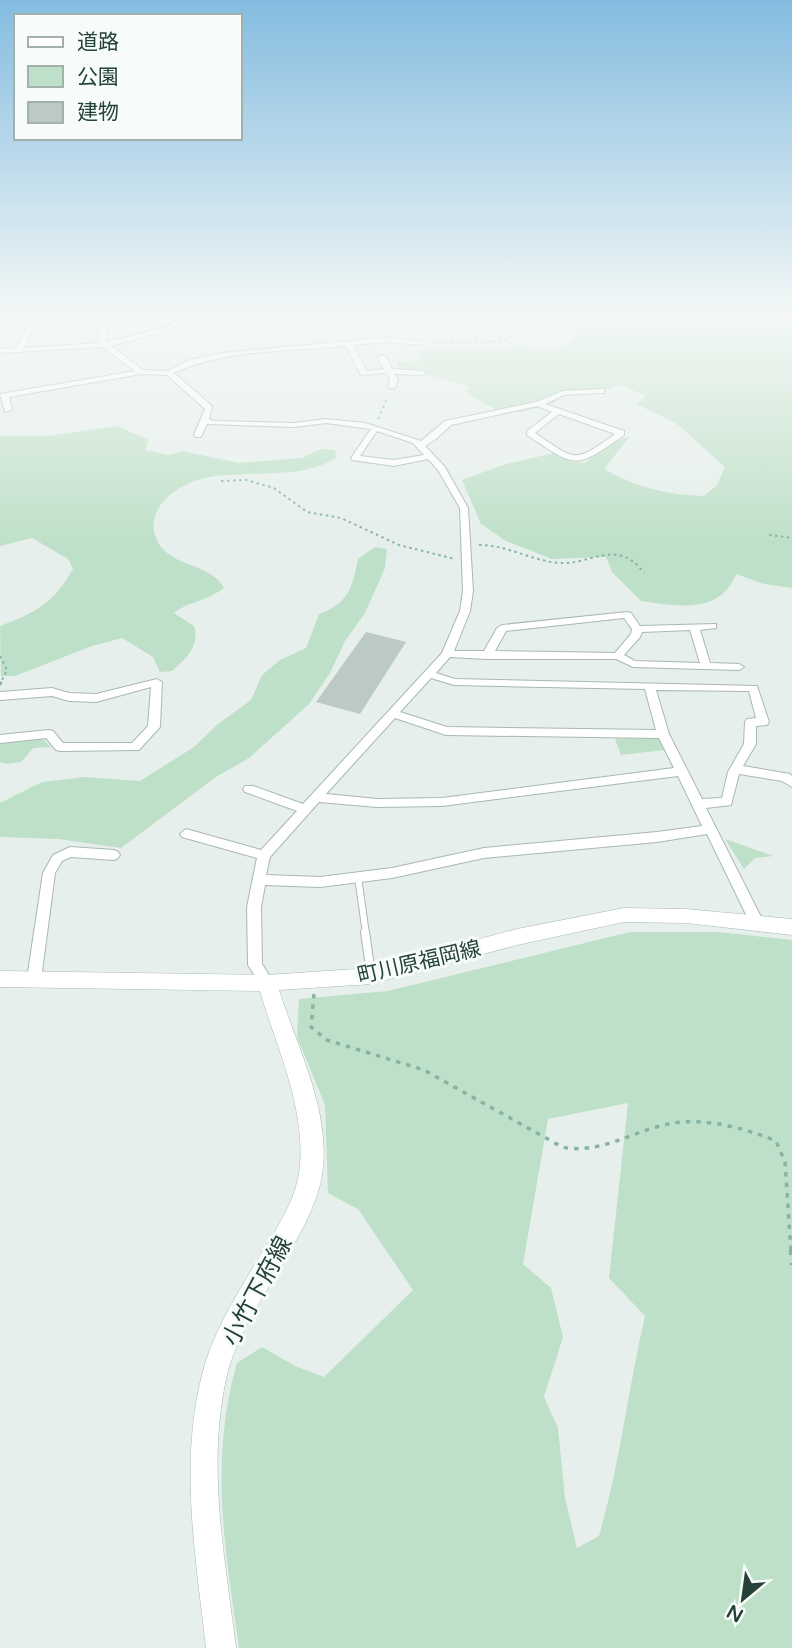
<svg xmlns="http://www.w3.org/2000/svg" width="792" height="1648" font-family="'Varela Round','Noto Sans JP',sans-serif">
  <rect width="100%" height="100%" fill="#e6efeb"/>
  <g fill="#bfe0c8" fill-rule="evenodd">
    <path d="M 186,313 L 305,313 C 274,325 266,321 235,320 C 217,319 203,321 185,317 Z"/>
    <path d="M 570,313 L 792,313 L 792,588 L 764,584 L 736,574 C 720,615 676,606 641,601 L 612,572 L 606,557 L 552,559 L 506,541 L 481,524 L 462,480 L 503,465 L 554,453 L 571,461 L 585,463 L 607,445 L 630,436 L 604,469 C 635,487 668,495 704,496 L 717,485 L 725,467 L 676,423 L 636,404 L 646,396 L 619,384 L 610,389 L 585,390 L 562,395 L 555,403 L 521,412 L 499,412 L 467,393 L 469,386 L 397,366 L 397,362 L 421,360 L 416,350 C 449,346 493,357 521,344 C 545,353 561,357 578,334 L 558,325 Z"/>
    <path d="M 118,426 L 148,440 L 146,450 L 169,455 L 183,451 L 238,463 L 302,458 L 321,449 L 335,450 L 336,458 C 299,481 247,469 205,478 C 180,483 146,506 155,535 C 164,568 210,561 224,588 C 207,601 189,601 174,613 L 194,626 C 200,647 186,658 172,671 L 160,672 L 153,657 L 122,638 L 92,646 L 15,676 L 1,676 L 0,626 C 35,613 54,603 73,569 L 68,559 L 32,538 L 0,546 L 0,436 L 47,436 Z"/>
    <path d="M 375,547 L 387,549 L 385,568 L 365,613 L 345,641 L 330,673 L 309,704 L 249,758 L 216,777 L 121,848 L 58,839 L 0,837 L 0,803 L 42,782 L 84,777 L 140,781 L 194,747 L 218,724 L 251,700 L 262,675 L 280,660 L 306,648 L 319,614 C 349,603 352,588 358,559 Z"/>
    <path d="M 40,737 L 51,747 L 33,748 L 21,762 L 6,764 L 0,762 L 0,743 Z"/>
    <path d="M 658,738 L 664,750 L 621,755 L 615,739 Z"/>
    <path d="M 725,839 L 773,856 L 755,858 L 744,869 Z"/>
    <path d="M 630,932 L 718,932 L 792,940 L 792,1648 L 239,1648 C 225,1550 209,1460 237,1363 L 262,1347 L 295,1366 L 324,1377 L 413,1290 L 358,1209 L 328,1193 L 325,1105 L 297,1037 L 299,999 L 388,991 ZM 628,1103 L 609,1278 L 645,1316 C 628,1389 620,1464 599,1536 L 577,1548 L 565,1498 L 558,1428 L 544,1397 L 563,1337 L 551,1288 L 523,1264 L 548,1119 Z"/>
  </g>
  <g fill="none" stroke-linecap="round" stroke-linejoin="round">
    <g stroke="#8ec9d4" stroke-width="2.5">
      <path d="M 546,313 L 566,313"/>
      <path d="M 115,340 L 161,328 L 181,319 L 234,316 L 275,320 L 298,313"/>
    </g>
  </g>
  <path fill="#bbcac4" d="M 366,632 L 406,642 L 360,714 L 316,702 Z"/>
  <g fill="none" stroke-linecap="round" stroke-linejoin="round">
    <g stroke="#a8b8b2" stroke-width="8">
      <path id="lane-far1" d="M 358,877 L 366,934"/>
    </g>
    <g stroke="#a8b8b2" stroke-width="10">
      <path id="lane" d="M 365,932 L 371,974"/>
    </g>
    <g stroke="#a8b8b2" stroke-width="2">
      <g id="street">
        <path d="M 111,313 L 118,313 L 105,335 L 107,342 L 165,328 L 179,320 L 178,313 L 184,313 L 185,322 L 169,330 L 111,346 L 143,370 L 168,371 L 187,361 L 221,353 L 385,338 L 422,341 L 426,343 L 422,345 L 385,342 L 353,345 L 366,371 L 384,369 L 378,357 L 382,355 L 386,357 L 392,369 L 422,371 L 426,373 L 422,375 L 394,374 L 398,379 L 396,387 L 392,389 L 388,387 L 390,379 L 387,373 L 361,375 L 346,346 C 290,351 225,349 174,373 L 212,406 L 209,419 L 214,421 L 294,423 L 326,419 L 365,423 L 421,441 L 445,421 L 536,402 L 563,391 L 604,389 L 604,393 L 601,393 L 564,395 L 545,404 L 624,431 L 624,435 C 575,470 576,468 527,435 L 527,431 L 552,412 L 537,406 L 451,425 L 436,439 L 425,446 L 445,467 L 468,508 L 473,591 L 470,611 L 454,651 L 484,651 L 497,628 L 502,625 L 627,612 L 631,613 L 640,626 L 716,624 L 716,628 L 700,630 L 710,663 L 739,664 L 744,667 L 739,670 L 633,667 L 616,659 L 487,659 L 450,657 L 436,673 L 455,679 L 757,686 L 769,722 L 767,725 L 756,726 L 756,744 L 743,766 L 790,774 L 792,776 L 792,787 L 782,781 L 739,774 L 731,805 L 706,808 L 765,925 L 763,929 L 758,930 L 753,929 L 707,834 L 657,842 L 484,858 L 392,878 L 320,887 L 265,885 L 261,907 L 262,964 L 274,983 L 272,987 L 267,989 L 262,987 L 248,965 L 247,907 L 257,858 L 182,837 L 180,834 L 186,829 L 261,850 L 297,811 L 245,792 L 243,789 L 245,786 L 253,786 L 303,804 L 442,653 L 460,611 L 463,591 L 460,508 L 438,470 L 428,459 L 394,466 L 352,460 L 351,458 L 371,429 L 326,423 L 294,427 L 207,424 L 201,437 L 195,437 L 194,435 L 205,409 L 167,375 L 141,374 L 9,397 L 12,410 L 5,412 L 0,394 L 135,371 L 103,347 L 0,353 L 0,349 L 16,348 L 29,327 L 104,325 ZM 101,329 L 97,335 L 101,343 L 23,348 L 33,330 ZM 559,414 L 615,434 C 573,464 577,461 535,433 ZM 377,431 L 413,443 L 424,455 L 394,460 L 360,456 ZM 624,618 L 632,629 L 631,634 L 615,653 L 495,651 L 506,631 ZM 690,630 L 700,663 L 635,661 L 624,655 L 640,637 L 642,632 ZM 431,678 L 454,685 L 645,689 L 656,730 L 447,727 L 400,712 ZM 656,690 L 749,691 L 756,718 L 747,719 L 745,722 L 744,744 L 728,772 L 722,798 L 702,799 L 669,734 ZM 395,718 L 446,735 L 659,738 L 674,768 L 442,798 L 377,799 L 326,794 ZM 678,776 L 702,826 L 657,832 L 484,848 L 392,868 L 320,877 L 266,875 L 270,857 L 319,802 L 377,807 L 442,806 Z"/>
        <path d="M 157,679 L 162,682 L 160,727 L 139,750 L 60,751 L 56,750 L 46,738 L 0,743 L 0,735 L 49,730 L 53,731 L 63,743 L 132,743 L 148,726 L 151,687 L 96,702 L 69,701 L 52,696 L 0,700 L 0,692 L 52,688 L 69,693 L 96,694 Z"/>
        <path d="M 70,847 L 114,850 L 118,852 L 120,855 L 118,858 L 114,860 L 71,857 L 62,861 L 55,873 L 41,979 L 39,983 L 34,985 L 29,983 L 27,979 L 43,873 L 53,855 Z"/>
      </g>
    </g>
    <g stroke="#a4bbb3" stroke-width="1">
      <path id="secondary" d="M 624,908 L 686,909 L 792,919 L 792,935 L 686,923 L 624,922 L 517,945 L 371,984 L 279,990 C 297,1047 332,1113 322,1175 C 317,1205 300,1235 284,1261 C 263,1297 237,1334 227,1375 C 206,1464 225,1558 236,1648 L 206,1648 C 196,1558 179,1464 202,1375 C 212,1334 236,1296 257,1261 C 275,1231 297,1201 300,1165 C 305,1106 276,1046 260,991 L 0,987 L 0,971 L 267,975 L 371,968 L 517,929 Z"/>
    </g>
    <g stroke="#86b3a5" stroke-width="2" stroke-dasharray="2.5 3.5" stroke-linecap="butt">
      <path d="M 306,313 L 303,321 L 308,336"/>
      <path d="M 530,313 L 551,316"/>
      <path d="M 644,313 L 681,318"/>
      <path d="M 194,320 L 229,318 L 256,321"/>
      <path d="M 433,343 L 501,341 L 560,313"/>
      <path d="M 378,419 L 388,397"/>
      <path d="M 221,481 L 246,480 L 274,488 L 307,512 L 341,518 L 399,545 L 455,559"/>
      <path d="M 769,535 L 792,538"/>
      <path d="M 479,545 C 508,545 532,561 559,563 C 592,565 617,537 644,573"/>
      <path d="M 0,656 L 7,670 L 2,680"/>
    </g>
    <path stroke="#86b3a5" stroke-width="2.5" stroke-dasharray="3.5 5" stroke-linecap="butt" d="M 0,685 L 3,678"/>
    <path stroke="#86b3a5" stroke-width="3.5" stroke-dasharray="4.5 6" stroke-linecap="butt" d="M 314,994 L 311,1027 L 327,1040 L 424,1070 L 562,1147 C 603,1156 641,1125 682,1122 C 714,1120 747,1129 776,1141 L 785,1162 L 791,1252"/>
    <path stroke="#86b3a5" stroke-width="4.5" stroke-dasharray="5 8" stroke-linecap="butt" d="M 791,1250 L 792,1265"/>
    <use href="#lane-far1" stroke="#fff" stroke-width="6"/>
    <use href="#lane" stroke="#fff" stroke-width="8"/>
    <use href="#street" fill="#fff" fill-rule="evenodd"/>
    <use href="#secondary" fill="#fff" fill-rule="evenodd"/>
  </g>
  <linearGradient id="sky" x2="0" y2="1"><stop stop-color="#84bce0"/><stop offset="0.58" stop-color="#f4f8f6"/><stop offset="1" stop-color="#f4f8f6" stop-opacity="0"/></linearGradient>
  <rect width="792" height="544" fill="url(#sky)"/>
  <g text-anchor="middle" stroke-width="6" stroke-linejoin="round" paint-order="stroke">
    <g font-size="21" fill="#24423a" stroke="#f7fbf9">
      <text transform="translate(419 962) rotate(-13)" y="7">町川原福岡線</text>
    </g>
    <g font-size="24" fill="#24423a" stroke="#f7fbf9">
      <text transform="translate(257 1291) rotate(-62)" y="8">小竹下府線</text>
    </g>
  </g>
  <rect x="14" y="14" width="228" height="126" fill="#f7fbf9" stroke="#a3b1ad" stroke-width="2"/>
  <rect x="28" y="37" width="35" height="10" fill="#ffffff" stroke="#a3b1ad" stroke-width="2"/>
  <text x="77" y="49" font-size="21" fill="#24423a">道路</text>
  <rect x="28" y="66" width="35" height="21" fill="#bfe0c8" stroke="#a3b1ad" stroke-width="2"/>
  <text x="77" y="84" font-size="21" fill="#24423a">公園</text>
  <rect x="28" y="102" width="35" height="21" fill="#bbcac4" stroke="#a3b1ad" stroke-width="2"/>
  <text x="77" y="119" font-size="21" fill="#24423a">建物</text>
  <g transform="translate(743 1599) rotate(209)" stroke="#f7fbf9" stroke-width="5" paint-order="stroke">
  <path d="M0-5L12 26L0 18L-12 26Z" fill="#24423a"/>
  <text y="-10" font-size="19" font-weight="bold" text-anchor="middle" fill="#24423a">N</text>
  </g>
</svg>
